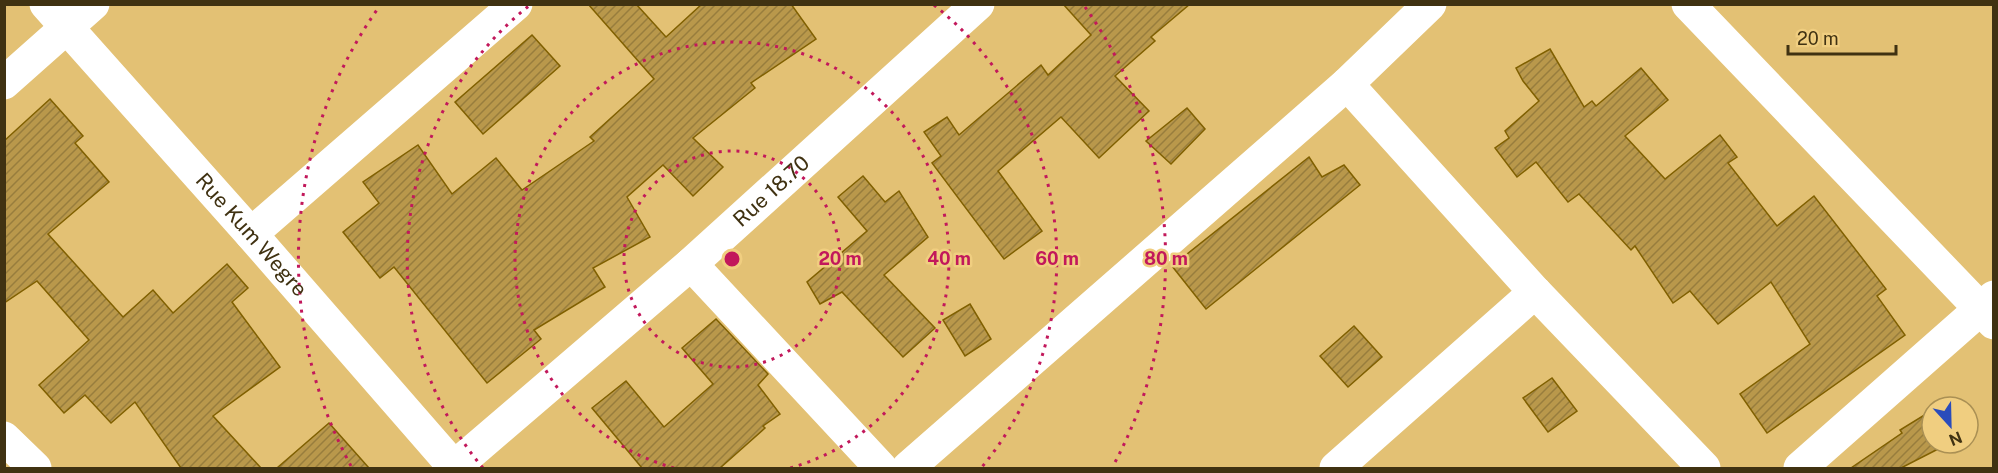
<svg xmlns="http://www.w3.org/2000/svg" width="1998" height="473" font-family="'Public Sans',sans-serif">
  <defs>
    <pattern id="building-hatch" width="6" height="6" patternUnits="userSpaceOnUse" patternTransform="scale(1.5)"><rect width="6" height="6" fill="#b9984b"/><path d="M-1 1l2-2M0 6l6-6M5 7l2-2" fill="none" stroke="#987d3d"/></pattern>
  </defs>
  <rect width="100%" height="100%" fill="#e3c174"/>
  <g fill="url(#building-hatch)" stroke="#806001" stroke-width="1.5">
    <path d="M 588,4 L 636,4 L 666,37 L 702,4 L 791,4 L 816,39 L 751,83 L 755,88 L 693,138 L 723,167 L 693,196 L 663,165 L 627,197 L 650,237 L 593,268 L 605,287 L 534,330 L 541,339 L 487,383 L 394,267 L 380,278 L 343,232 L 379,203 L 363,182 L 418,145 L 452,194 L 496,158 L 522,190 L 594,141 L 590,137 L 654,79 Z"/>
    <path d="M 1063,4 L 1190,4 L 1151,37 L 1155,41 L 1115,76 L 1149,111 L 1099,158 L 1061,117 L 998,171 L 1042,231 L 1004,259 L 932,163 L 941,156 L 924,132 L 947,117 L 959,135 L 1041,65 L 1048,75 L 1091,35 Z"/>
    <path d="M 532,35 L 560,66 L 483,134 L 455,102 Z"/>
    <path d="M 1550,49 L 1584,107 L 1592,101 L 1596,106 L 1641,68 L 1668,100 L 1625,136 L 1665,179 L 1720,135 L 1737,157 L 1728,163 L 1777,226 L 1814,196 L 1886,289 L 1877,296 L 1905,335 L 1767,433 L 1740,394 L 1810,344 L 1771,282 L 1718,324 L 1690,291 L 1673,303 L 1635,246 L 1631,250 L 1579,194 L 1568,202 L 1536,162 L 1517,177 L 1495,148 L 1509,138 L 1505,131 L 1539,101 L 1523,81 L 1516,68 Z"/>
    <path d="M 50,99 L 83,136 L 75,143 L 109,182 L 48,234 L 123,317 L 153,290 L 173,313 L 227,264 L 248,288 L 232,302 L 280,367 L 213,416 L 261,468 L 181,468 L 135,402 L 111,423 L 85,395 L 64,413 L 39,385 L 89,340 L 37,281 L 4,303 L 4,141 Z"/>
    <path d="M 1187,108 L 1205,129 L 1171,164 L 1146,141 Z"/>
    <path d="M 1309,157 L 1322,177 L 1344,165 L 1360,185 L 1206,309 L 1172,266 Z"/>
    <path d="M 863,176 L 885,202 L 899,191 L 928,237 L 884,275 L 935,328 L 903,357 L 842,292 L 820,304 L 807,282 L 867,231 L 838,197 Z"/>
    <path d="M 970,304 L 991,339 L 965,356 L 943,320 Z"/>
    <path d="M 716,319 L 768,374 L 758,385 L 780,414 L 763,426 L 765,428 L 720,468 L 642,468 L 592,408 L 626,381 L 664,427 L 713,384 L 682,348 Z"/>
    <path d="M 1354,326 L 1382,357 L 1348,387 L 1320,356 Z"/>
    <path d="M 1552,378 L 1577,411 L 1548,432 L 1523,398 Z"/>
    <path d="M 1926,414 L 1932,423 L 1932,443 L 1944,443 L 1946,445 L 1901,468 L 1851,468 L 1902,433 L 1900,430 Z"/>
    <path d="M 329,423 L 369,468 L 277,468 Z"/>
  </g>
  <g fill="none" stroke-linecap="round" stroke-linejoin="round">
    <g stroke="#fff" stroke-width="33">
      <path id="s1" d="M 46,4 L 251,234 L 455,468"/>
      <path d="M 1688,4 L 1994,323"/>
      <path d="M 4,83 L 93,4"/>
      <path d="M 1347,84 L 1535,292 L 1704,468"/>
      <path d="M 251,234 L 516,4"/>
      <path d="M 691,264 L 881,468"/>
      <path d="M 4,438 L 35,468"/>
      <path id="s2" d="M 453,468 L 691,264 L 978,4"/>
      <path d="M 908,468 L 1347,84 L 1430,4"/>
      <path d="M 1336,468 L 1535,292"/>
      <path d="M 1800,468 L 1994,297"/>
    </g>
  </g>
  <g fill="none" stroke="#c2185b" stroke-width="3" stroke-dasharray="3 6">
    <circle cx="732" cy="259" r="108"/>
    <path d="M674 468A217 217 0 1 1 790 468"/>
    <path d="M483 468A325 325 0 0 1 530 5M934 5A325 325 0 0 1 981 468"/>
    <path d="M351 466A434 434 0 0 1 379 7M1085 7A434 434 0 0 1 1113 466"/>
  </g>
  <g text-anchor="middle" stroke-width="5" stroke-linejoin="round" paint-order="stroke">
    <g font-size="21" fill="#403212" stroke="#f0ce80">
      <text dy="7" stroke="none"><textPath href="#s2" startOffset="422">Rue 18.70</textPath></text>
      <text dy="7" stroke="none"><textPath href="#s1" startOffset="309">Rue Kum Wegre</textPath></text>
    </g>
  </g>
  <circle cx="732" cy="259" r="9" fill="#c2185b" stroke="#f0ce80" stroke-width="3"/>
  <g font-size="18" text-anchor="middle" font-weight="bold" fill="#c2185b" stroke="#f0ce80" stroke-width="5" stroke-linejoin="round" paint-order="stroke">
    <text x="840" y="265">20 m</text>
    <text x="949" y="265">40 m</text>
    <text x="1057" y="265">60 m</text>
    <text x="1166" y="265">80 m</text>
  </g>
  <rect width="1998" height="473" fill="none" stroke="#403212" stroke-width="12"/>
  <g transform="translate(1950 425) rotate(158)"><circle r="28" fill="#f0ce80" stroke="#aa9054" stroke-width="1.5"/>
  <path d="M0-4.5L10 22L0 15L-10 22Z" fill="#2a4cbb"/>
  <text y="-9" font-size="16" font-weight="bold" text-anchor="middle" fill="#403212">N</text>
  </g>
  <path d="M1788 45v9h108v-9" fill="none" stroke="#403212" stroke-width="3"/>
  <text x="1797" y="45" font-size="18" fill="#403212" stroke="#f0ce80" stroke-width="4.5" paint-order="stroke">20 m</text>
</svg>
